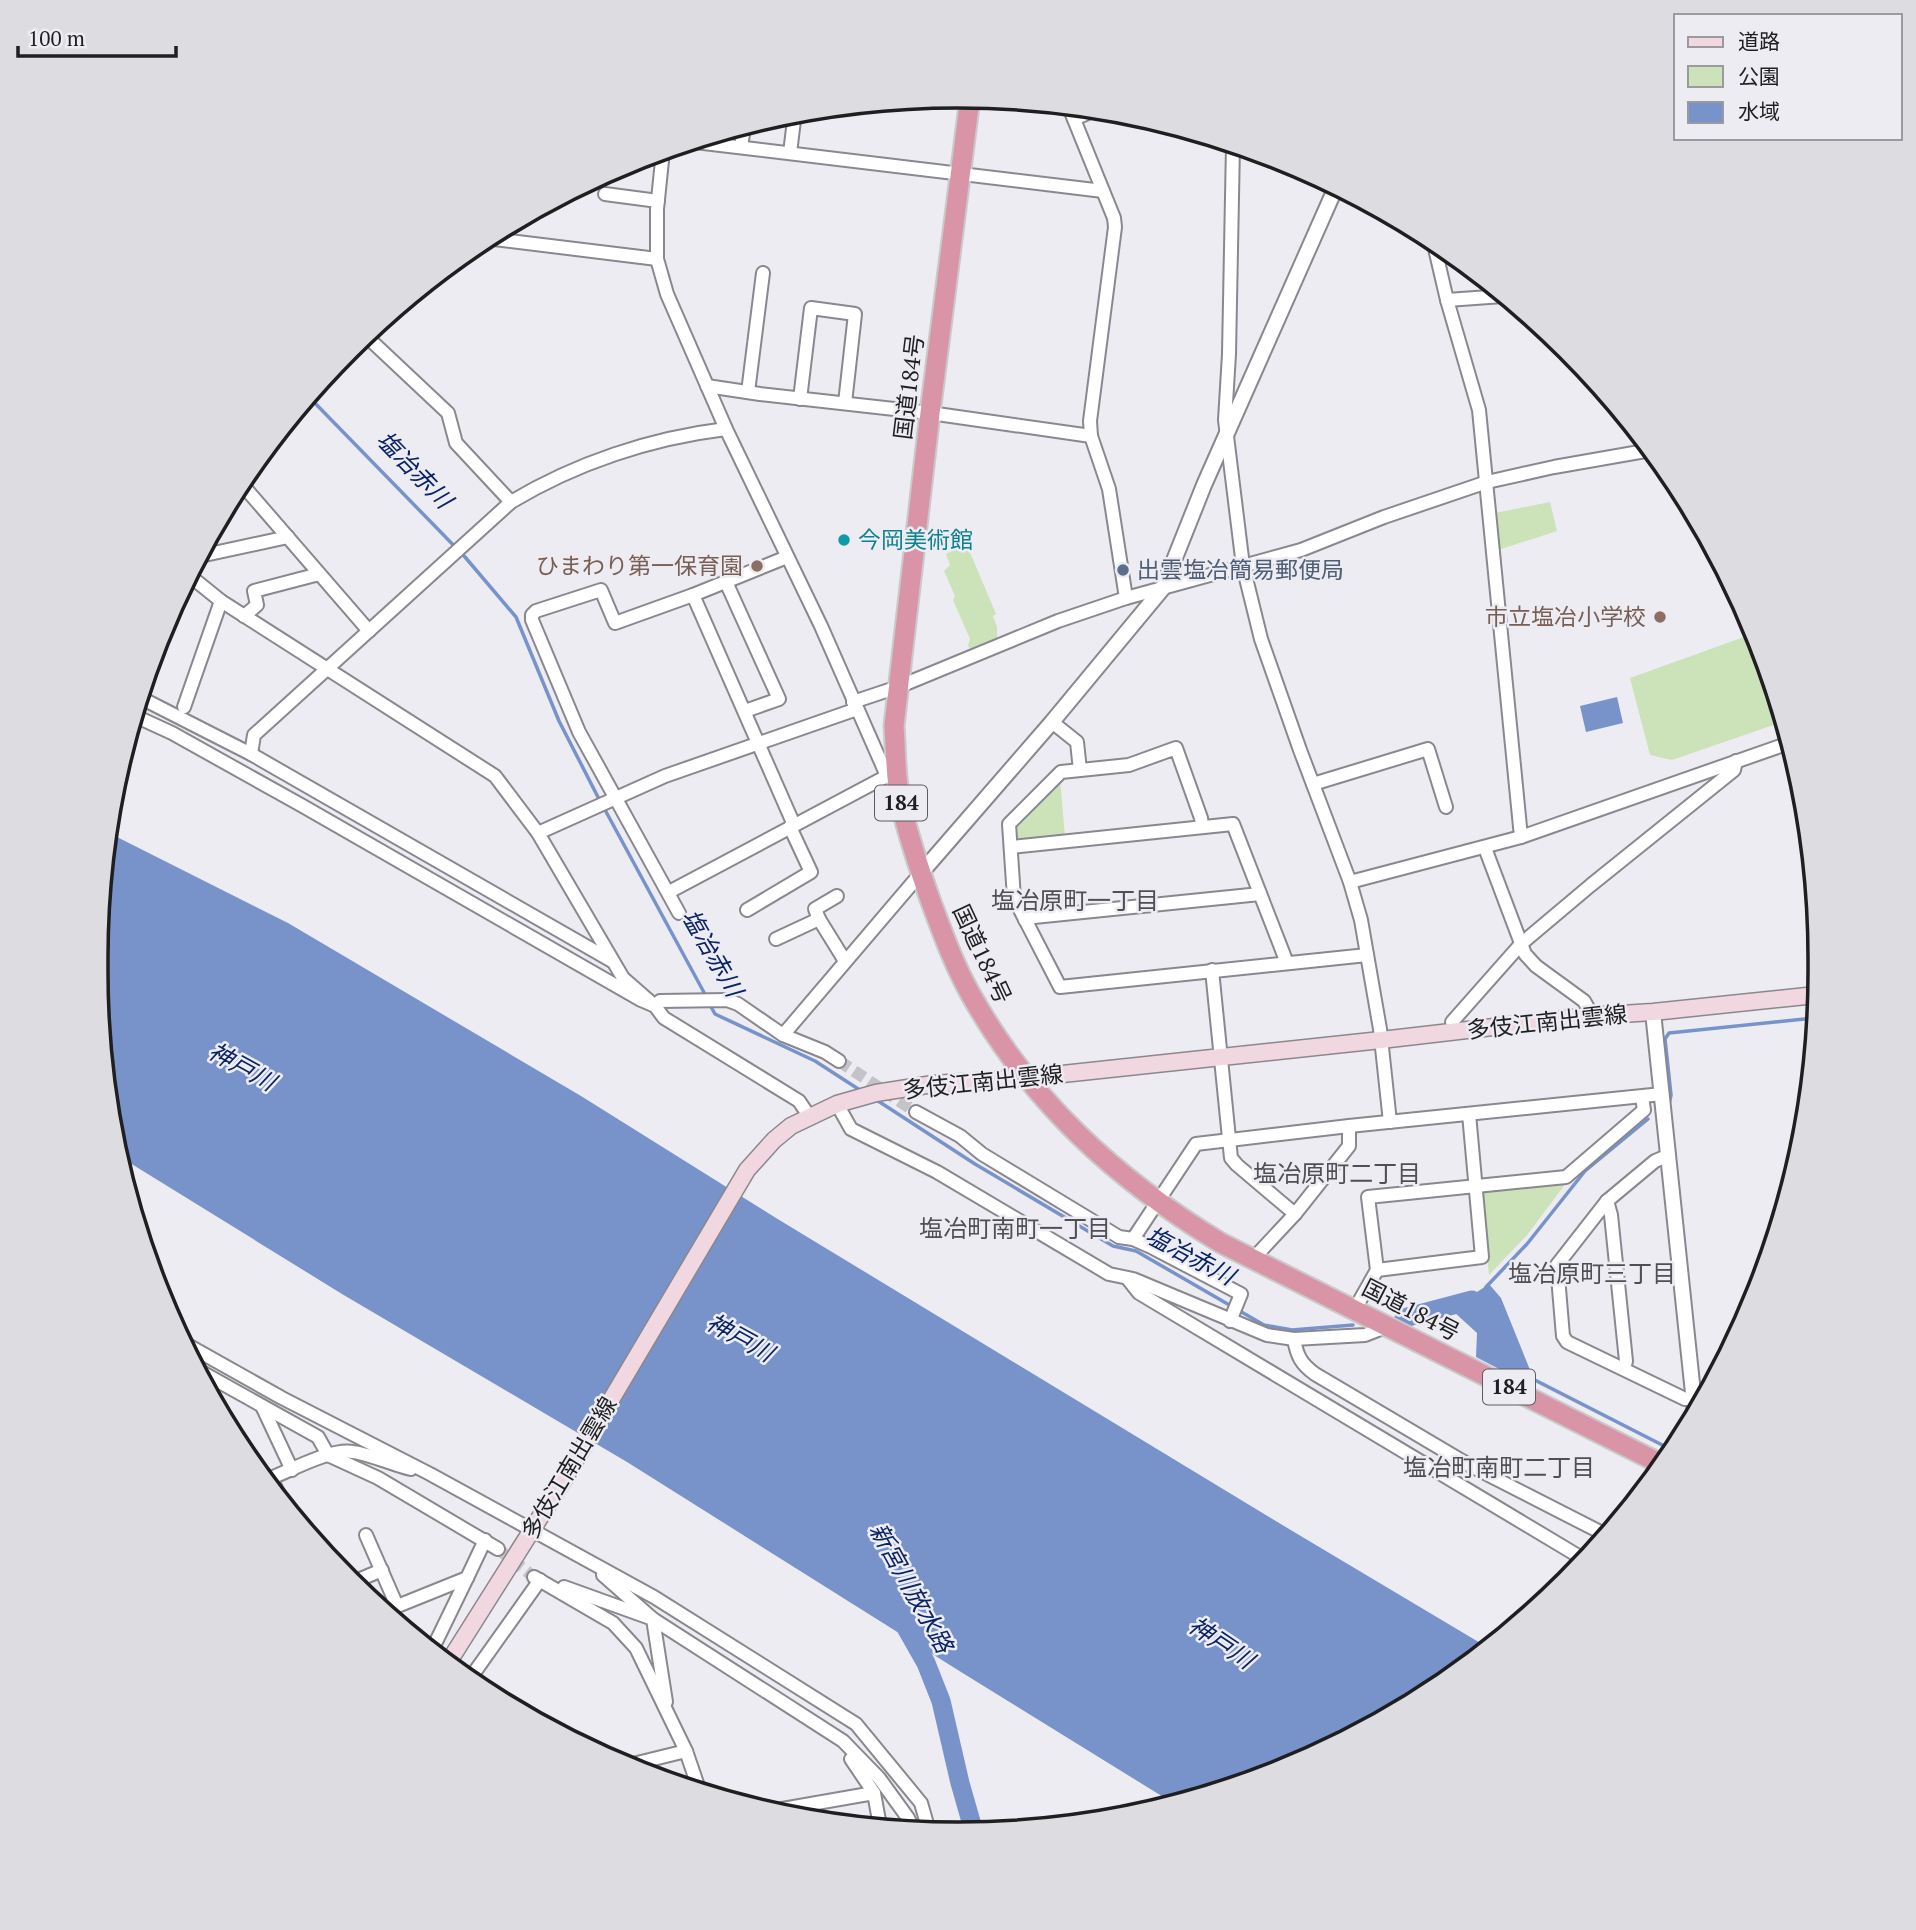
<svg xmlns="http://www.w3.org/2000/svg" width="1916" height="1930" font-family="'PT Serif','Noto Sans JP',serif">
  <rect width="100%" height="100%" fill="#edecf2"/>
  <g fill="#cce2b9">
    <path d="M 1550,502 L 1557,531 L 1498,550 L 1495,513 Z"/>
    <path d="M 966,543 L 996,614 L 993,616 L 997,627 L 997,640 L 974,653 L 968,646 L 970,639 L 953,600 L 955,596 L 944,571 L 950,565 L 946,554 Z"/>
    <path d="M 1755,633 L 1782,722 L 1672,760 L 1650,755 L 1630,678 Z"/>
    <path d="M 1060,779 L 1065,837 L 1018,842 L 1014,839 L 1013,825 Z"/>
    <path d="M 1569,1179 L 1528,1234 L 1489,1275 L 1480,1193 L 1483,1189 Z"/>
  </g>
  <g fill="#7893ca">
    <path d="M 1617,697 L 1623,723 L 1586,732 L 1580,706 Z"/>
    <path d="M 109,833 L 288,923 L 581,1096 L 776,1218 L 1289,1529 L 1487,1647 L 1437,1688 L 1288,1768 L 1173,1803 L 961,1672 L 627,1462 L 342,1294 L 117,1155 L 113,1140 L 96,972 Z"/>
    <path d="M 1489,1284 L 1501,1298 L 1530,1370 L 1524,1382 L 1476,1357 L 1477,1333 L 1454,1312 L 1448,1302 L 1474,1294 Z"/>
  </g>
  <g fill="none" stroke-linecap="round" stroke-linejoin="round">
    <g stroke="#7893ca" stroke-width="3.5">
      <path d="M 309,397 L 465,557 L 516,617 L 559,721 L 600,801"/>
      <path d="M 604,808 L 707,998"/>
      <path d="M 710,1005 L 715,1014 L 815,1061 L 863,1092"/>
      <path d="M 875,1099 L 975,1164 L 1113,1246 L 1136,1251 L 1264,1325 L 1292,1330 L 1353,1325"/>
      <path d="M 1669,1104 L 1671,1095 L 1665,1039 L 1669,1033 L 1814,1018"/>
      <path d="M 1486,1287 L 1527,1244 L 1585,1171 L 1648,1119"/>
      <path d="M 1523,1374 L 1674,1451"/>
    </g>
    <g stroke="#7893ca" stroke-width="19">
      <path d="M 1404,1318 L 1472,1300"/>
      <path d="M 901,1619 L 926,1663 L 941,1701 L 960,1783 L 974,1832"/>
    </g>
    <g stroke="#c4c3c8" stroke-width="12" stroke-dasharray="12 6" stroke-linecap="butt">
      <path d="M 839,1061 L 916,1112"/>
      <path d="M 498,1549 L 534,1577"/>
    </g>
    <g stroke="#8a888e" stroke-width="16">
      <g id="minor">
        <path d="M 1074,119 L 1095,110"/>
        <path d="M 695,142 L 1103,191"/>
        <path d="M 1233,145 L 1229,354 L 1225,420 L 1243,566 L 1261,639 L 1300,750 L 1350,882 L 1361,920 L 1380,1029 L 1390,1122"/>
        <path d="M 741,147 L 744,127"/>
        <path d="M 663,151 L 657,209 L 657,259 L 667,294 L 726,429 L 821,626 L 887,776 L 897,776"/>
        <path d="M 790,153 L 795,112"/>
        <path d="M 605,194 L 658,201"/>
        <path d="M 486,238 L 657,259"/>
        <path d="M 1433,240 L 1447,300 L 1479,410 L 1521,837"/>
        <path d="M 1447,300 L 1503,296"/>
        <path d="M 365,335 L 448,413 L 456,443 L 511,502"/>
        <path d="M 707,386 L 760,394 L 930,413 L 1091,436 L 1090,421 L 1115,227 L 1114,218 L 1069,107"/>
        <path d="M 748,392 L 763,273"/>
        <path d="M 800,399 L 811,308 L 855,314 L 845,403"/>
        <path d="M 1091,436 L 1109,489 L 1126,598"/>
        <path d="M 240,482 L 369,631"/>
        <path d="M 200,556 L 288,537"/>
        <path d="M 787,557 L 693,595 L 794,825"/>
        <path d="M 190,576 L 221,601 L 495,776 L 538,833 L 623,978 L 655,1006 L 664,1018 L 799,1101 L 809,1116"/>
        <path d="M 726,582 L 779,699 L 745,711"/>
        <path d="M 244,616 L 257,605 L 254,591 L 319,574"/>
        <path d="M 141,698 L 251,754 L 612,961"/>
        <path d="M 853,702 L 898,687 L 1058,621 L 1126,598 L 1301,550 L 1384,517 L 1487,482 L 1554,467 L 1651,450"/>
        <path d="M 184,707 L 221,601"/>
        <path d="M 135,716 L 172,733 L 301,805 L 641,1000 L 655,1006 L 660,1001 L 727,1000 L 738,1004 L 783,1035 L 825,1052 L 839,1061"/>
        <path d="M 1052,722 L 1077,742 L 1080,770"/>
        <path d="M 251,754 L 254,735 L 511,502 C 576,463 651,438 726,429"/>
        <path d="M 1313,784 L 1428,749 L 1446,807"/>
        <path d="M 1202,826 L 1201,818 L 1176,748 L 1129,765 L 1061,772 L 1009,824 L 1014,898 L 1060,987 L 1367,955"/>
        <path d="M 538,833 L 665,776 L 857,709"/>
        <path d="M 1011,847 L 1233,824 L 1287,963"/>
        <path d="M 1485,848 L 1525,954 L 1536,966 L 1584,1001 L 1588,1008 L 1589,1016"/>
        <path d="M 1350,882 L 1521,837 L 1789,743"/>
        <path d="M 669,892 L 887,776"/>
        <path d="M 747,910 L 811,872 L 790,827"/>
        <path d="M 679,913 L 579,732 L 532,620 L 532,615 L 536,611 L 601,590 L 615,623 L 693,595"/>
        <path d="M 819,919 L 815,909 L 837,896"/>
        <path d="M 1025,920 L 1034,917 L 1260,894"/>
        <path d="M 776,939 L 819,919 L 845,961"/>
        <path d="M 1212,970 L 1231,1158 L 1237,1165 L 1295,1214"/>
        <path d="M 1452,1022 L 1521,944 L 1591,885 L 1734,770 L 1736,761"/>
        <path d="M 783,1035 L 921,873"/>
        <path d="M 837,1104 L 851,1129 L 937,1172 L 1109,1274 L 1133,1279 L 1267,1335 L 1294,1339 L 1365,1335 L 1388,1326"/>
        <path d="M 916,1112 L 960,1136 L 982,1154 L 1119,1237 L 1133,1239 L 1151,1247 L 1241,1294 L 1230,1321"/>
        <path d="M 1669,1155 L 1655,1161 L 1607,1201 L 1557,1265 L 1563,1336 L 1567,1342 L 1685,1399 L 1694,1399"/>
        <path d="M 1607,1201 L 1611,1215 L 1626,1361 L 1624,1369"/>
        <path d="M 1133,1239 L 1196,1144 L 1349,1126 L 1662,1094"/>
        <path d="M 1253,1259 L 1295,1214 L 1349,1146 L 1349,1126"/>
        <path d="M 1377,1270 L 1482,1257 L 1469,1114"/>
        <path d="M 1127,1278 L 1139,1293 L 1585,1560"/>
        <path d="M 1355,1309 L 1377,1270 L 1368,1197 L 1566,1177 L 1644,1110 L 1642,1097"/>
        <path d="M 1294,1339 C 1297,1356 1301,1364 1315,1374 L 1467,1464 L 1606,1535"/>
        <path d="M 184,1343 L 282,1398 L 430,1474 L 654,1597 L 856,1724 L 921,1803 L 929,1831"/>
        <path d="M 198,1370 L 318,1437 L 328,1455 L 378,1478 L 498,1549"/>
        <path d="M 262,1406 L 292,1470"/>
        <path d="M 271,1478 L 280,1497"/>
        <path d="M 266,1480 C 288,1472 330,1448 353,1452 C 370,1454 393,1465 411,1469"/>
        <path d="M 366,1535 L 397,1606"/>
        <path d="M 603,1575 L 653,1619 L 843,1741 L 879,1778 L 908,1818 L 913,1829"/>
        <path d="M 534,1577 L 613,1623 L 636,1648 L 686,1751 L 699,1789"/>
        <path d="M 351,1583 L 382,1570"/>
        <path d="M 564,1587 L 653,1619 L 666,1702"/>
        <path d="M 385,1611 L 467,1578 L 485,1540"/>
        <path d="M 432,1650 L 467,1578"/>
        <path d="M 469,1680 L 540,1580"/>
        <path d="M 851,1759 L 874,1793"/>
        <path d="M 625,1766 L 686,1751"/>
        <path d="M 771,1811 L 874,1793 L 880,1826"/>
      </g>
    </g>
    <g stroke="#8a888e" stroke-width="18">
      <g id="tertiary">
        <path d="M 921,873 L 1052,722 L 1163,588 L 1204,485 L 1336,187"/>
        <path d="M 1653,1012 L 1695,1412"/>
      </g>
    </g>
    <g stroke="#8a888e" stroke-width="19">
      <path id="secondary" d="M 448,1663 L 566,1476 L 747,1170 L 774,1140 L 791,1126 L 837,1104 L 876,1093 L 933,1084 L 1025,1078 L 1381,1040 L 1589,1016 L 1653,1012 L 1816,995"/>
    </g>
    <g stroke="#c9c9c9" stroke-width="23">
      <path id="trunk" d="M 970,98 L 930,413 L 894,726 C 896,752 895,780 901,805 C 909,838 920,871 931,902 C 943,934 954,965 971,995 C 1031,1102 1117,1180 1221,1243 L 1663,1465"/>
    </g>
    <use href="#minor" stroke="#fff" stroke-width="12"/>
    <use href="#tertiary" stroke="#fff" stroke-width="14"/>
    <use href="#secondary" stroke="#f1d7df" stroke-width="16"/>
    <use href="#trunk" stroke="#da94a8" stroke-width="19"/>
  </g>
  <circle fill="#0f9aa8" stroke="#edecf2" stroke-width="2.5" cx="844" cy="540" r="7"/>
  <g fill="#8d6e63" stroke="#edecf2" stroke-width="2.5">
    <circle cx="757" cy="566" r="7"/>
    <circle cx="1660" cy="617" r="7"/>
  </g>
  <circle fill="#5c6f8a" stroke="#edecf2" stroke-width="2.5" cx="1123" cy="570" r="7"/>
  <g text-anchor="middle" stroke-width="5" stroke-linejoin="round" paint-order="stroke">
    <g fill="#edecf2" stroke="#5d5c5f" stroke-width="2">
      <rect x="875" y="785.5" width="52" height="35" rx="5"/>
      <rect x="1483" y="1369.5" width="52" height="35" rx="5"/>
    </g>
    <g font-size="21" font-weight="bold" fill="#1f1e20">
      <text x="901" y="810">184</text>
      <text x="1509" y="1394">184</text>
    </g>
    <g font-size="23" fill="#1f1e20" stroke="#edecf2">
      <text transform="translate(909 387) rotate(-83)" y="8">国道184号</text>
      <text transform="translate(982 954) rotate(65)" y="8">国道184号</text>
      <text transform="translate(1547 1022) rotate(-6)" y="8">多伎江南出雲線</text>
      <text transform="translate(983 1082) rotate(-6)" y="8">多伎江南出雲線</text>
      <text transform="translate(1411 1310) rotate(27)" y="8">国道184号</text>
      <text transform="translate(569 1468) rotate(-59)" y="8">多伎江南出雲線</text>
    </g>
    <g font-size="23" fill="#0d838f" stroke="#edecf2" text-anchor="start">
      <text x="858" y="548">今岡美術館</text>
    </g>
    <g font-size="23" fill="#785e54" stroke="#edecf2" text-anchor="end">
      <text x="743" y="574">ひまわり第一保育園</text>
      <text x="1646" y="625">市立塩冶小学校</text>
    </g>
    <g font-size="23" fill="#4e5e75" stroke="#edecf2" text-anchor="start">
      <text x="1137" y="578">出雲塩冶簡易郵便局</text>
    </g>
    <g font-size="24" font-style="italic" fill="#092364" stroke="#edecf2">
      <text transform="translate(414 470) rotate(46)" y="8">塩冶赤川</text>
      <text transform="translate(712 953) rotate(60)" y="8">塩冶赤川</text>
      <text transform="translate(242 1067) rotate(29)" y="8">神戸川</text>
      <text transform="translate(1190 1256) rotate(28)" y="8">塩冶赤川</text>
      <text transform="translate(740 1338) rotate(29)" y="8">神戸川</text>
      <text transform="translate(911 1588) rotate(61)" y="8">新宮川放水路</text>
      <text transform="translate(1221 1643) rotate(34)" y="8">神戸川</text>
    </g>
    <g font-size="24" fill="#504f54" stroke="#edecf2">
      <text x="1075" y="909">塩冶原町一丁目</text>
      <text x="1337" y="1182">塩冶原町二丁目</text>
      <text x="1015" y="1237">塩冶町南町一丁目</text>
      <text x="1592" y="1282">塩冶原町三丁目</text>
      <text x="1499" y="1476">塩冶町南町二丁目</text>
    </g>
  </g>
  <path d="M0 0H1916V1930H0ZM958 108H958A850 850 0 0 1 1808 958V972A850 850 0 0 1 958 1822H958A850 850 0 0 1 108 972V958A850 850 0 0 1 958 108Z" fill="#dddce1" fill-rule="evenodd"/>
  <path fill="none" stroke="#1f1e20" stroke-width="3.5" d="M958 108H958A850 850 0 0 1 1808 958V972A850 850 0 0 1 958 1822H958A850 850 0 0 1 108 972V958A850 850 0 0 1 958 108Z"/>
  <rect x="1674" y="14" width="228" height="126" fill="#edecf2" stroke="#9b9a9e" stroke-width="2"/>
  <rect x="1688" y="37" width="35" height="10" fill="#f1d7df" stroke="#9b9a9e" stroke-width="2"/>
  <text x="1738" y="49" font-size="21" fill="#1f1e20">道路</text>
  <rect x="1688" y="66" width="35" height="21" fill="#cce2b9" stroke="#9b9a9e" stroke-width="2"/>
  <text x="1738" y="84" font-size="21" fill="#1f1e20">公園</text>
  <rect x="1688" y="102" width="35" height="21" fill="#7893ca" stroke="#9b9a9e" stroke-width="2"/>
  <text x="1738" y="119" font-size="21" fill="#1f1e20">水域</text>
  <path d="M18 46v10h158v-10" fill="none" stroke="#1f1e20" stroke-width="3.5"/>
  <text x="28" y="46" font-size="21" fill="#1f1e20" stroke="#edecf2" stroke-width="5" paint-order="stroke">100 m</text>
</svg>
